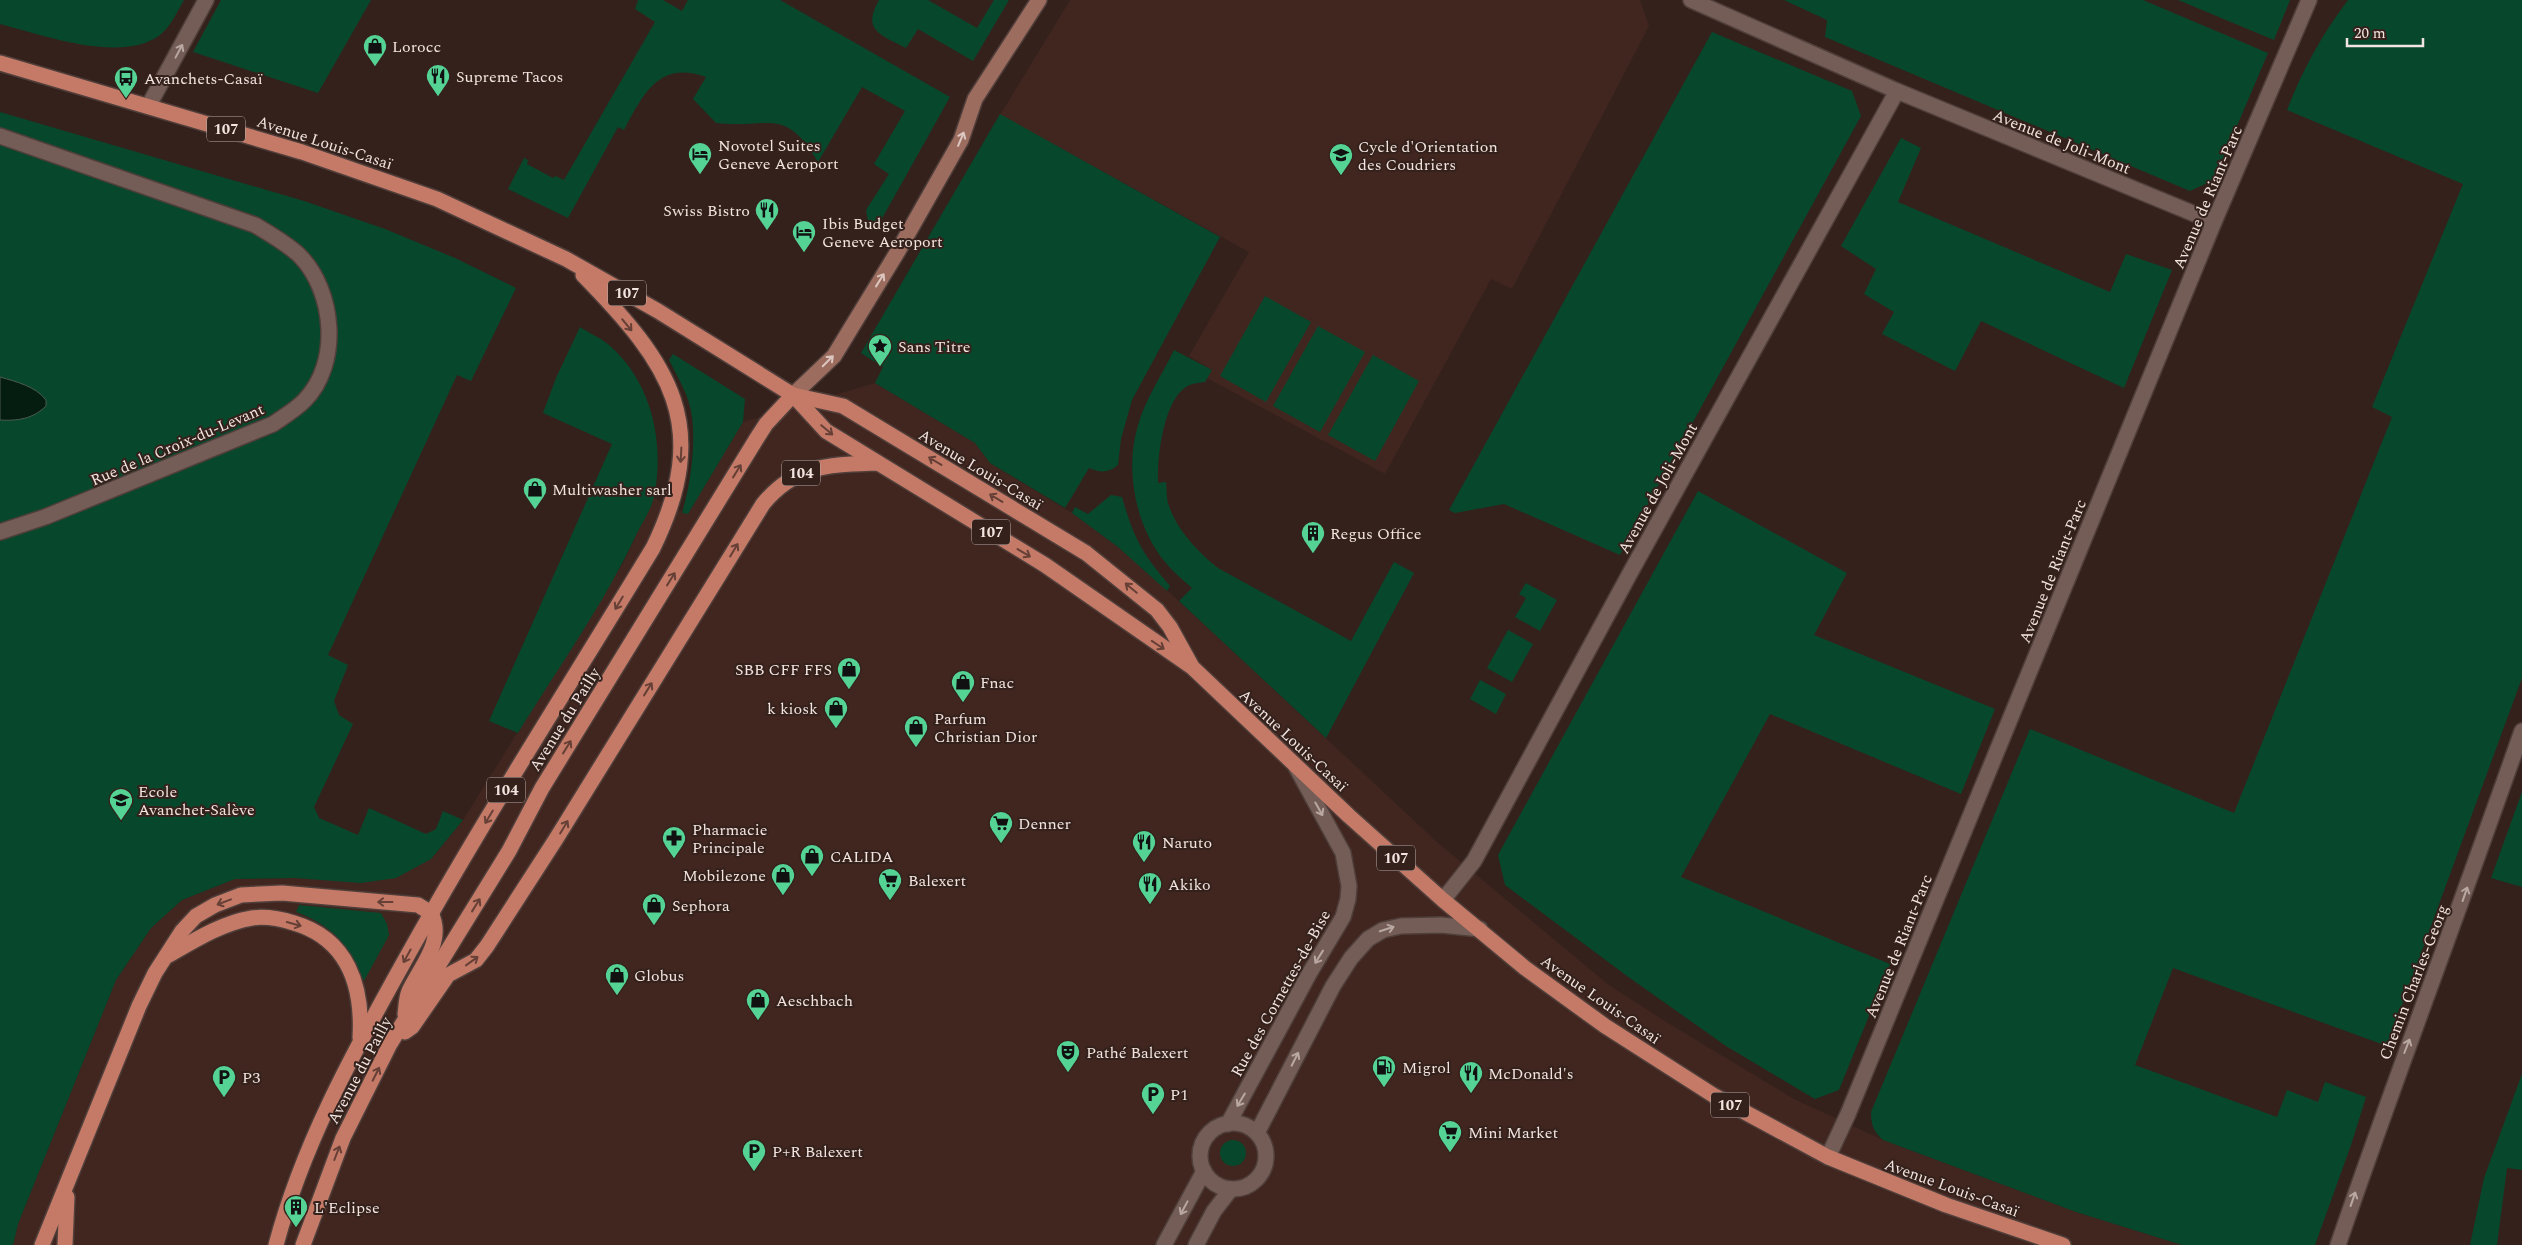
<svg xmlns="http://www.w3.org/2000/svg" width="2522" height="1245" font-family="Spectral,serif">
  <rect width="100%" height="100%" fill="#34211c"/>
  <g fill="#40261f">
    <path d="M 1070,0 L 1640,0 L 1649,26 L 1512,289 L 1491,279 L 1385,474 L 1207,378 L 1212,370 L 1189,356 L 1249,252 L 1000,115 Z"/>
    <path d="M 875,383 L 975,443 L 990,463 L 1072,513 L 1118,547 L 1179,601 L 1437,842 L 1609,985 L 1668,1023 L 1794,1099 L 1883,1140 L 2076,1212 L 2182,1245 L 13,1245 L 18,1224 L 116,980 L 151,928 L 182,900 L 235,879 L 295,878 L 431,859 L 463,820 L 622,565 L 654,498 L 688,514 L 743,422 Z"/>
  </g>
  <g fill="#07482c">
    <path d="M 0,0 L 184,0 C 177,12 171,26 160,35 C 121,64 43,35 0,24 Z"/>
    <path d="M 221,0 L 371,0 L 318,93 L 193,52 Z"/>
    <path d="M 638,0 L 663,0 L 682,11 L 688,0 L 780,0 L 950,97 L 875,231 L 869,226 L 866,210 L 889,174 L 874,164 L 905,111 L 862,87 L 818,162 C 785,105 769,129 716,123 L 693,99 L 706,77 C 659,60 643,94 624,130 L 618,127 L 568,218 L 508,189 L 524,158 L 528,160 L 527,164 L 553,178 L 555,176 L 564,180 L 655,22 L 635,9 Z"/>
    <path d="M 879,0 L 928,0 L 977,28 L 994,0 L 1009,0 L 973,61 L 918,29 L 906,48 C 882,35 861,31 879,0 Z"/>
    <path d="M 1784,0 L 2143,0 L 2268,53 L 2214,180 L 2190,191 L 1825,37 L 1827,20 Z"/>
    <path d="M 2178,0 L 2290,0 L 2274,40 Z"/>
    <path d="M 2348,0 L 2522,0 L 2522,678 L 2387,1046 L 2173,968 L 2135,1065 L 2277,1117 L 2287,1090 L 2318,1102 L 2325,1082 L 2366,1097 L 2351,1145 L 2315,1245 L 2182,1245 L 2076,1212 L 1883,1140 C 1873,1131 1871,1124 1871,1112 L 2030,729 L 2234,813 L 2392,417 L 2372,407 L 2463,184 L 2287,110 C 2303,69 2321,36 2348,0 Z"/>
    <path d="M 1712,32 L 1852,91 L 1861,116 L 1620,555 L 1504,504 L 1455,513 L 1449,510 Z"/>
    <path d="M 0,112 L 304,201 L 385,229 L 455,258 L 516,288 L 471,381 L 457,375 L 328,655 L 348,665 L 334,701 L 339,715 L 353,724 L 314,807 L 319,818 L 358,835 L 369,808 L 426,834 L 436,829 L 443,811 L 463,820 L 431,859 L 396,878 L 361,883 L 295,878 L 235,879 L 182,900 L 151,928 L 116,980 L 18,1224 L 13,1245 L 0,1245 Z"/>
    <path d="M 1000,114 L 1220,237 L 1132,400 L 1121,439 L 1118,465 C 1108,473 1101,473 1089,468 L 1065,508 L 990,463 L 975,443 L 875,383 L 883,367 L 861,353 Z"/>
    <path d="M 1901,138 L 1921,148 L 1898,202 L 2110,292 L 2126,254 L 2172,270 L 2124,388 L 1981,321 L 1955,371 L 1882,334 L 1894,312 L 1864,294 L 1876,269 L 1841,246 Z"/>
    <path d="M 1265,296 L 1311,322 L 1266,402 L 1220,376 Z"/>
    <path d="M 1318,326 L 1365,352 L 1320,432 L 1273,406 Z"/>
    <path d="M 580,327 C 589,333 601,338 609,345 C 652,382 665,443 654,497 C 651,510 642,523 636,535 C 604,604 558,668 518,733 L 489,721 L 612,444 L 543,413 L 556,378 Z"/>
    <path d="M 1174,350 L 1212,370 L 1205,382 C 1199,383 1191,383 1186,387 C 1163,402 1157,458 1158,483 L 1166,482 C 1167,489 1166,499 1169,506 C 1177,530 1198,552 1218,568 L 1351,641 L 1394,562 L 1414,573 L 1326,738 L 1179,601 L 1192,588 C 1183,580 1173,572 1165,562 C 1136,527 1125,472 1137,429 C 1144,401 1162,375 1174,350 Z"/>
    <path d="M 673,354 L 745,399 L 743,422 L 688,514 L 682,513 C 690,486 696,446 692,417 C 690,397 678,378 669,360 Z"/>
    <path d="M 1373,355 L 1419,381 L 1375,461 L 1328,435 Z"/>
    <path d="M 1698,491 L 1847,573 L 1814,635 L 1995,709 L 1961,794 L 1770,714 L 1681,877 L 1890,964 L 1839,1090 L 1815,1099 L 1726,1046 L 1627,976 L 1505,885 L 1498,855 Z"/>
    <path d="M 1111,495 L 1122,497 C 1134,539 1142,553 1170,586 L 1167,591 L 1118,547 L 1072,513 L 1075,507 L 1088,514 Z"/>
    <path d="M 1526,583 L 1557,600 L 1540,631 L 1515,617 L 1526,598 L 1519,594 Z"/>
    <path d="M 1508,630 L 1533,644 L 1512,682 L 1487,668 Z"/>
    <path d="M 1480,680 L 1506,694 L 1496,714 L 1470,699 Z"/>
    <path d="M 2522,792 L 2522,887 L 2491,878 Z"/>
    <path d="M 299,905 L 381,913 L 387,924 L 389,935 L 364,981 C 346,944 336,927 296,912 Z"/>
    <path d="M 2522,1074 L 2522,1170 L 2507,1168 L 2497,1245 L 2470,1245 L 2484,1178 Z"/>
    <circle cx="1233" cy="1153" r="13"/>
  </g>
  <path fill="#051d11" stroke="#4c594f" d="M 0,377 C 17,382 35,386 46,400 L 46,406 C 33,419 17,421 0,420 Z"/>
  <g fill="none" stroke-linecap="round" stroke-linejoin="round">
    <g stroke="#4f3e3a" stroke-width="18">
      <g id="street">
        <path d="M 1691,0 L 1897,91 L 2214,222"/>
        <path d="M 149,105 L 206,0"/>
        <path d="M 0,136 L 255,225 C 270,234 286,243 299,255 C 335,291 341,364 304,401 C 295,410 283,417 273,424 L 45,517 L 0,532"/>
        <path d="M 1443,900 L 1474,861 L 1629,575 L 1897,91"/>
        <circle cx="1233" cy="1156" r="33"/>
        <path d="M 1228,1124 L 1309,974 L 1343,917 L 1348,899 L 1349,886 L 1343,853 L 1296,767"/>
        <path d="M 1257,1133 L 1333,986 L 1351,958 L 1368,939 L 1383,930 L 1401,926 L 1441,925 L 1480,929"/>
        <path d="M 1828,1157 L 1848,1114 L 2214,222 L 2309,0"/>
        <path d="M 1164,1245 L 1204,1171"/>
        <path d="M 1196,1245 L 1214,1211 L 1231,1189"/>
        <path d="M 2338,1245 C 2397,1073 2462,903 2522,731"/>
      </g>
    </g>
    <g stroke="#4f3e3a" stroke-width="18">
      <path id="secondary" d="M 793,395 L 834,356 L 898,251 L 961,140 L 975,99 L 1039,0"/>
    </g>
    <g stroke="#4f3e3a" stroke-width="18">
      <g id="primary">
        <path d="M 0,63 L 302,152 L 437,199 L 566,259 L 658,311 L 793,395 L 826,431 L 1045,565 L 1192,667 L 1349,816 L 1443,900 L 1525,968 L 1605,1026 L 1713,1095 L 1828,1157 L 1946,1205 L 2063,1245"/>
        <path d="M 793,395 L 843,406 L 1086,553 L 1157,610 L 1170,627 L 1191,665"/>
        <path d="M 169,955 C 195,940 222,923 252,918 C 266,916 281,919 294,923 C 348,939 363,986 360,1038"/>
        <path d="M 405,1032 L 412,1027 L 448,975 L 476,960 L 487,946 L 556,839 L 763,504 C 796,464 829,465 878,463"/>
        <path d="M 42,1245 L 139,1006 L 155,973 L 182,931 L 196,916 L 215,905 L 241,895 L 282,893 L 418,905 L 431,913 C 445,942 421,965 409,991 C 406,998 406,1007 405,1014"/>
        <path d="M 65,1245 L 67,1197"/>
        <path d="M 276,1245 C 302,1147 351,1057 400,969 C 479,826 568,688 653,548 C 713,425 670,364 583,275"/>
        <path d="M 303,1245 L 343,1138 L 390,1044 L 509,851 L 542,788 L 757,438 L 766,424 L 793,395"/>
      </g>
    </g>
    <use href="#street" stroke="#745d57" stroke-width="15"/>
    <use href="#secondary" stroke="#9c6c5f" stroke-width="15"/>
    <use href="#primary" stroke="#c47a67" stroke-width="15"/>
  </g>
  <defs><path id="oneway-shaft" d="M-6 0H5M1.5-3L5.5 0L1.5 3" fill="none" stroke-width="1.6" stroke-linecap="round" stroke-linejoin="round" transform="scale(1.25)"/></defs>
  <g stroke="#b9a7a2">
    <use href="#oneway-shaft" transform="translate(179 51) rotate(-62)"/>
    <use href="#oneway-shaft" transform="translate(1319 809) rotate(61)"/>
    <use href="#oneway-shaft" transform="translate(2465 894) rotate(-71)"/>
    <use href="#oneway-shaft" transform="translate(1387 929) rotate(-18)"/>
    <use href="#oneway-shaft" transform="translate(1319 957) rotate(122)"/>
    <use href="#oneway-shaft" transform="translate(2407 1046) rotate(-69)"/>
    <use href="#oneway-shaft" transform="translate(1295 1059) rotate(-63)"/>
    <use href="#oneway-shaft" transform="translate(1241 1100) rotate(121)"/>
    <use href="#oneway-shaft" transform="translate(2353 1199) rotate(-71)"/>
    <use href="#oneway-shaft" transform="translate(1184 1208) rotate(118)"/>
  </g>
  <g stroke="#dcc6c0">
    <use href="#oneway-shaft" transform="translate(961 139) rotate(-67)"/>
    <use href="#oneway-shaft" transform="translate(880 280) rotate(-58)"/>
    <use href="#oneway-shaft" transform="translate(828 361) rotate(-45)"/>
  </g>
  <g stroke="#664036">
    <use href="#oneway-shaft" transform="translate(627 325) rotate(50)"/>
    <use href="#oneway-shaft" transform="translate(827 430) rotate(40)"/>
    <use href="#oneway-shaft" transform="translate(681 455) rotate(93)"/>
    <use href="#oneway-shaft" transform="translate(935 461) rotate(-149)"/>
    <use href="#oneway-shaft" transform="translate(737 471) rotate(-58)"/>
    <use href="#oneway-shaft" transform="translate(996 498) rotate(-149)"/>
    <use href="#oneway-shaft" transform="translate(734 550) rotate(-59)"/>
    <use href="#oneway-shaft" transform="translate(1024 553) rotate(31)"/>
    <use href="#oneway-shaft" transform="translate(671 579) rotate(-58)"/>
    <use href="#oneway-shaft" transform="translate(1131 588) rotate(-140)"/>
    <use href="#oneway-shaft" transform="translate(619 603) rotate(121)"/>
    <use href="#oneway-shaft" transform="translate(1158 645) rotate(34)"/>
    <use href="#oneway-shaft" transform="translate(648 689) rotate(-58)"/>
    <use href="#oneway-shaft" transform="translate(567 747) rotate(-58)"/>
    <use href="#oneway-shaft" transform="translate(489 817) rotate(121)"/>
    <use href="#oneway-shaft" transform="translate(564 827) rotate(-59)"/>
    <use href="#oneway-shaft" transform="translate(224 902) rotate(159)"/>
    <use href="#oneway-shaft" transform="translate(385 902) rotate(180)"/>
    <use href="#oneway-shaft" transform="translate(476 905) rotate(-58)"/>
    <use href="#oneway-shaft" transform="translate(294 924) rotate(16)"/>
    <use href="#oneway-shaft" transform="translate(407 956) rotate(119)"/>
    <use href="#oneway-shaft" transform="translate(472 961) rotate(-36)"/>
    <use href="#oneway-shaft" transform="translate(376 1074) rotate(-63)"/>
    <use href="#oneway-shaft" transform="translate(337 1153) rotate(-69)"/>
  </g>
  <defs>
    <g id="shop-pin" transform="scale(1.25)"><path d="M0 17L-7.5 6A9.5 9.5 0 1 1 7.5 6Z" fill="#54d395" stroke="#34211c"/><path d="M-5-2.5h2.3a2.7 3.5 0 0 1 5.4 0H5L5.5 6h-11ZM-1.5-2.5h3a1.5 2.3 0 0 0-3 0Z" fill="#111"/></g>
    <g id="restaurant-pin" transform="scale(1.25)"><path d="M0 17L-7.5 6A9.5 9.5 0 1 1 7.5 6Z" fill="#54d395" stroke="#34211c"/><path d="M-5-6h1v4h1v-4h1v4h1v-4h1v5L-1.5 .5V6h-2V.5L-5-1ZM5-6V6H3V1.5H1.5Q1.5-4 5-6Z" fill="#111"/></g>
    <g id="bus-pin" transform="scale(1.25)"><path d="M0 17L-7.5 6A9.5 9.5 0 1 1 7.5 6Z" fill="#54d395" stroke="#34211c"/><path d="M-5-6H5V4H4V6H2V4H-2V6H-4V4H-5ZM-3.5-4V0h7V-4ZM-3.5 1.2v1.5H-2V1.2ZM2 1.2v1.5H3.5V1.2Z" fill="#111"/></g>
    <g id="hotel-pin" transform="scale(1.25)"><path d="M0 17L-7.5 6A9.5 9.5 0 1 1 7.5 6Z" fill="#54d395" stroke="#34211c"/><path d="M-6-4.5h1.5V1H6V5H4.5V3h-9V5H-6ZM-4 0a1.8 1.8 0 1 1 3.6 0ZM.5 0V-2.5h3Q6-2.5 6 0Z" fill="#111"/></g>
    <g id="school-pin" transform="scale(1.25)"><path d="M0 17L-7.5 6A9.5 9.5 0 1 1 7.5 6Z" fill="#54d395" stroke="#34211c"/><path d="M0-5L7-2L0 1L-7-2ZM-4 1L0 2.5L4 1V4Q0 6-4 4Z" fill="#111"/></g>
    <g id="sight-pin" transform="scale(1.25)"><path d="M0 17L-7.5 6A9.5 9.5 0 1 1 7.5 6Z" fill="#54d395" stroke="#34211c"/><path d="M0-6L1.8-2.2L6-1.7L2.9 1.2L3.7 5.4L0 3.3L-3.7 5.4L-2.9 1.2L-6-1.7L-1.8-2.2Z" fill="#111"/></g>
    <g id="building-pin" transform="scale(1.25)"><path d="M0 17L-7.5 6A9.5 9.5 0 1 1 7.5 6Z" fill="#54d395" stroke="#34211c"/><path d="M-4-6H4V6H1V3H-1V6H-4ZM-2.5-4.3h1.7v1.8h-1.7ZM.8-4.3h1.7v1.8H.8ZM-2.5-1h1.7V.8h-1.7ZM.8-1h1.7V.8H.8Z" fill="#111"/></g>
    <g id="supermarket-pin" transform="scale(1.25)"><path d="M0 17L-7.5 6A9.5 9.5 0 1 1 7.5 6Z" fill="#54d395" stroke="#34211c"/><path d="M-6-5.5h2.5l.6 2H6L4.5 2H-2.5L-4.4-4H-6ZM-1.5 3.2a1.3 1.3 0 1 0 .1 0ZM3 3.2a1.3 1.3 0 1 0 .1 0Z" fill="#111"/></g>
    <g id="pharmacy-pin" transform="scale(1.25)"><path d="M0 17L-7.5 6A9.5 9.5 0 1 1 7.5 6Z" fill="#54d395" stroke="#34211c"/><path d="M-2-6h4v4h4v4h-4v4h-4v-4h-4v-4h4Z" fill="#111"/></g>
    <g id="theatre-pin" transform="scale(1.25)"><path d="M0 17L-7.5 6A9.5 9.5 0 1 1 7.5 6Z" fill="#54d395" stroke="#34211c"/><path d="M-5-5.5Q0-4 5-5.5V0Q5 5 0 6Q-5 5-5 0ZM-3.3-2.5H-1v1.5H-3.3ZM1-2.5H3.3v1.5H1ZM-2.8 1Q0 5.5 2.8 1Z" fill="#111"/></g>
    <g id="fuel-pin" transform="scale(1.25)"><path d="M0 17L-7.5 6A9.5 9.5 0 1 1 7.5 6Z" fill="#54d395" stroke="#34211c"/><path d="M-5.5-6h7V0h2V4h1.3V-2.5L3-4.5l.8-.8L6-3V5H2.5V1h-1V6h-7ZM-4.2-4.7v3.2H.2V-4.7Z" fill="#111"/></g>
    <g id="parking-pin" transform="scale(1.25)"><path d="M0 17L-7.5 6A9.5 9.5 0 1 1 7.5 6Z" fill="#54d395" stroke="#34211c"/><path d="M-3.5-5.5H1a3.5 3.5 0 0 1 0 7H-1V5.5H-3.5ZM-1-3.4V-.6H.8a1.4 1.4 0 0 0 0-2.8Z" fill="#111"/></g>
  </defs>
  <g fill-rule="evenodd">
    <use href="#shop-pin" x="375" y="46"/>
    <use href="#restaurant-pin" x="438" y="76"/>
    <use href="#bus-pin" x="126" y="78"/>
    <use href="#hotel-pin" x="700" y="154"/>
    <use href="#school-pin" x="1341" y="155"/>
    <use href="#restaurant-pin" x="767" y="210"/>
    <use href="#hotel-pin" x="804" y="232"/>
    <use href="#sight-pin" x="880" y="346"/>
    <use href="#shop-pin" x="535" y="489"/>
    <use href="#building-pin" x="1313" y="533"/>
    <use href="#shop-pin" x="849" y="669"/>
    <use href="#shop-pin" x="963" y="682"/>
    <use href="#shop-pin" x="836" y="708"/>
    <use href="#shop-pin" x="916" y="727"/>
    <use href="#school-pin" x="121" y="800"/>
    <use href="#supermarket-pin" x="1001" y="823"/>
    <use href="#pharmacy-pin" x="674" y="838"/>
    <use href="#restaurant-pin" x="1144" y="842"/>
    <use href="#shop-pin" x="812" y="856"/>
    <use href="#shop-pin" x="783" y="875"/>
    <use href="#supermarket-pin" x="890" y="880"/>
    <use href="#restaurant-pin" x="1150" y="884"/>
    <use href="#shop-pin" x="654" y="905"/>
    <use href="#shop-pin" x="617" y="975"/>
    <use href="#shop-pin" x="758" y="1000"/>
    <use href="#theatre-pin" x="1068" y="1052"/>
    <use href="#fuel-pin" x="1384" y="1067"/>
    <use href="#restaurant-pin" x="1471" y="1073"/>
    <use href="#parking-pin" x="224" y="1077"/>
    <use href="#parking-pin" x="1153" y="1094"/>
    <use href="#supermarket-pin" x="1450" y="1132"/>
    <use href="#parking-pin" x="754" y="1151"/>
    <use href="#building-pin" x="296" y="1207"/>
  </g>
  <g text-anchor="middle" stroke-width="4" stroke-linejoin="round" paint-order="stroke">
    <g fill="#34211c" stroke="#b9aaa5" stroke-width="1">
      <rect x="207" y="116.5" width="38" height="25" rx="4"/>
      <rect x="608" y="280.5" width="38" height="25" rx="4"/>
      <rect x="782" y="460.5" width="38" height="25" rx="4"/>
      <rect x="972" y="519.5" width="38" height="25" rx="4"/>
      <rect x="487" y="777.5" width="38" height="25" rx="4"/>
      <rect x="1377" y="845.5" width="38" height="25" rx="4"/>
      <rect x="1711" y="1092.5" width="38" height="25" rx="4"/>
    </g>
    <g font-size="15" font-weight="bold" fill="#f2e4e0">
      <text x="226" y="134">107</text>
      <text x="627" y="298">107</text>
      <text x="801" y="478">104</text>
      <text x="991" y="537">107</text>
      <text x="506" y="795">104</text>
      <text x="1396" y="863">107</text>
      <text x="1730" y="1110">107</text>
    </g>
    <g font-size="16" fill="#f2e4e0" stroke="#34211c" text-anchor="start">
      <text x="392" y="52">Lorocc</text>
      <text x="456" y="82">Supreme Tacos</text>
      <text x="144" y="84">Avanchets-Casaï</text>
      <text x="718" y="151">Novotel Suites<tspan x="718" dy="18">Geneve Aeroport</tspan></text>
      <text x="1358" y="152">Cycle d'Orientation<tspan x="1358" dy="18">des Coudriers</tspan></text>
      <text x="750" y="216" text-anchor="end">Swiss Bistro</text>
      <text x="822" y="229">Ibis Budget<tspan x="822" dy="18">Geneve Aeroport</tspan></text>
      <text x="898" y="352">Sans Titre</text>
      <text x="552" y="495">Multiwasher sarl</text>
      <text x="1330" y="539">Regus Office</text>
      <text x="832" y="675" text-anchor="end">SBB CFF FFS</text>
      <text x="980" y="688">Fnac</text>
      <text x="818" y="714" text-anchor="end">k kiosk</text>
      <text x="934" y="724">Parfum<tspan x="934" dy="18">Christian Dior</tspan></text>
      <text x="138" y="797">Ecole<tspan x="138" dy="18">Avanchet-Salève</tspan></text>
      <text x="1018" y="829">Denner</text>
      <text x="692" y="835">Pharmacie<tspan x="692" dy="18">Principale</tspan></text>
      <text x="1162" y="848">Naruto</text>
      <text x="830" y="862">CALIDA</text>
      <text x="766" y="881" text-anchor="end">Mobilezone</text>
      <text x="908" y="886">Balexert</text>
      <text x="1168" y="890">Akiko</text>
      <text x="672" y="911">Sephora</text>
      <text x="634" y="981">Globus</text>
      <text x="776" y="1006">Aeschbach</text>
      <text x="1086" y="1058">Pathé Balexert</text>
      <text x="1402" y="1073">Migrol</text>
      <text x="1488" y="1079">McDonald's</text>
      <text x="242" y="1083">P3</text>
      <text x="1170" y="1100">P1</text>
      <text x="1468" y="1138">Mini Market</text>
      <text x="772" y="1157">P+R Balexert</text>
      <text x="314" y="1213">L'Eclipse</text>
    </g>
    <g font-size="16" fill="#f2e4e0" stroke="#34211c">
      <text transform="translate(2062 141) rotate(22)" y="6">Avenue de Joli-Mont</text>
      <text transform="translate(325 142) rotate(18)" y="6">Avenue Louis-Casaï</text>
      <text transform="translate(2207 197) rotate(-67)" y="6">Avenue de Riant-Parc</text>
      <text transform="translate(177 444) rotate(-23)" y="6">Rue de la Croix-du-Levant</text>
      <text transform="translate(981 469) rotate(31)" y="6">Avenue Louis-Casaï</text>
      <text transform="translate(1657 488) rotate(-61)" y="6">Avenue de Joli-Mont</text>
      <text transform="translate(2052 571) rotate(-68)" y="6">Avenue de Riant-Parc</text>
      <text transform="translate(564 719) rotate(-58)" y="6">Avenue du Pailly</text>
      <text transform="translate(1294 740) rotate(43)" y="6">Avenue Louis-Casaï</text>
      <text transform="translate(1898 946) rotate(-68)" y="6">Avenue de Riant-Parc</text>
      <text transform="translate(2413 982) rotate(-69)" y="6">Chemin Charles-Georg</text>
      <text transform="translate(1280 993) rotate(-61)" y="6">Rue des Cornettes-de-Bise</text>
      <text transform="translate(1601 999) rotate(35)" y="6">Avenue Louis-Casaï</text>
      <text transform="translate(359 1070) rotate(-62)" y="6">Avenue du Pailly</text>
      <text transform="translate(1952 1187) rotate(20)" y="6">Avenue Louis-Casaï</text>
    </g>
  </g>
  <path d="M2347 38v8h76v-8" fill="none" stroke="#f2e4e0" stroke-width="2.5"/>
  <text x="2354" y="38" font-size="15" fill="#f2e4e0" stroke="#34211c" stroke-width="4" paint-order="stroke">20 m</text>
</svg>
